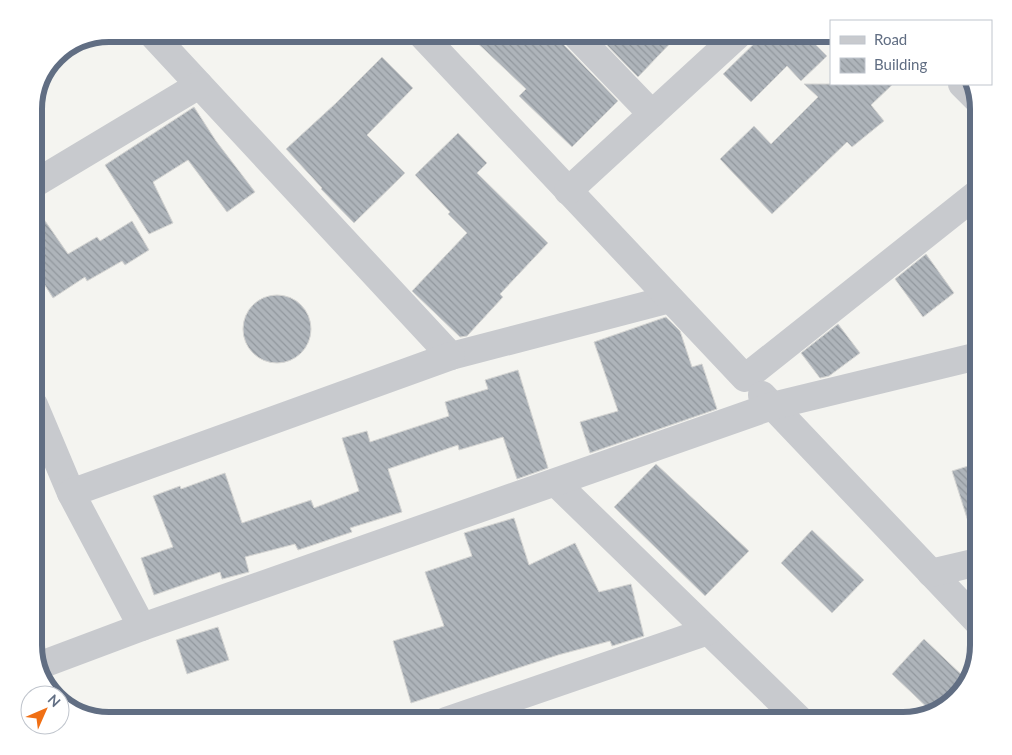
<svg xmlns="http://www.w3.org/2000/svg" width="1012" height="755" font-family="Lato,sans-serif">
  <defs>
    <pattern id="building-back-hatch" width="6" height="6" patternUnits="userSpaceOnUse" patternTransform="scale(1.25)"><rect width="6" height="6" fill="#aeb4ba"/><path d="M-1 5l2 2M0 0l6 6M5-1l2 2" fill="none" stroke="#91979d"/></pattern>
  </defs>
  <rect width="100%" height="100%" fill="#f4f4f0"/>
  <g fill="url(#building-back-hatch)" stroke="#d5d5d3">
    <path d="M 468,34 L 560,34 L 564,45 L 618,101 L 572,147 L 519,96 L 526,89 Z"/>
    <path d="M 596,34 L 679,34 L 638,77 Z"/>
    <path d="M 764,34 L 805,34 L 827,56 L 801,81 L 787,66 L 751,102 L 723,74 Z"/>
    <path d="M 382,57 L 413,88 L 367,135 L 405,173 L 354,223 L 321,189 L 322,188 L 286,149 L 335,104 Z"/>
    <path d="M 804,84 L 893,84 L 871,105 L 884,121 L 852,147 L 847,142 L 772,214 L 720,159 L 754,126 L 771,144 L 818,97 Z"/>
    <path d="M 194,107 L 216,141 L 255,192 L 227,212 L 188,160 L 153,182 L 173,223 L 149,234 L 105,165 Z"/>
    <path d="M 458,133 L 487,163 L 477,173 L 548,243 L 500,294 L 503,297 L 467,336 L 460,337 L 412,291 L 467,233 L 448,214 L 450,212 L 415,175 Z"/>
    <path d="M 34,205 L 68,254 L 97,237 L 100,241 L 132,221 L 149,250 L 125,265 L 122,261 L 87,281 L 85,277 L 53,298 L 34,268 Z"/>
    <path d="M 926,254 L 954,293 L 923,317 L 895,279 Z"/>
    <circle cx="277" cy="329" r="34"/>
    <path d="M 666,317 L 680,331 L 692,367 L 702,364 L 717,409 L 590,453 L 580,422 L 618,411 L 594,342 Z"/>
    <path d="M 838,324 L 860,353 L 829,376 L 820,378 L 801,353 Z"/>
    <path d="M 518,370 L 548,468 L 517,479 L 503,437 L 459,450 L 458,445 L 388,469 L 402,512 L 350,528 L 352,532 L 298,550 L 295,544 L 245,557 L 249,572 L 222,579 L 220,572 L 154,595 L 141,558 L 173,547 L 153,496 L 180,486 L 181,489 L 225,473 L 242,523 L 311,500 L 314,508 L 359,491 L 342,438 L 367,431 L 370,442 L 449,416 L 445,402 L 488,389 L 485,380 Z"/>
    <path d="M 978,463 L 978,536 L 973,537 L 952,471 Z"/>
    <path d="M 656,464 L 749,551 L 705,596 L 614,507 Z"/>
    <path d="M 514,518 L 529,565 L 575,543 L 599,592 L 631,584 L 644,636 L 612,646 L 610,641 L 558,655 L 411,703 L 393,641 L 444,626 L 425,572 L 472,556 L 464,533 Z"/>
    <path d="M 812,530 L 864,580 L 832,613 L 781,563 Z"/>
    <path d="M 218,627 L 229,660 L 187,674 L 176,640 Z"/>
    <path d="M 924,639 L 967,680 L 962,692 L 934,714 L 892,674 Z"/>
  </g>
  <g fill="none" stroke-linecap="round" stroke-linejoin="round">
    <g stroke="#c8cace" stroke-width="28">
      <path d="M 152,34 L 451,356 L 670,299"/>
      <path d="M 421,34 L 745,378 L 978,193"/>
      <path d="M 575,34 L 652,114"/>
      <path d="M 962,84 L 976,98"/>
      <path d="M 34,184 L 199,85"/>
      <path d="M 568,191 L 739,34"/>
      <path d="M 762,395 L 978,622"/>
      <path d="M 34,405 L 71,493"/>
      <path d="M 556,483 L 801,721"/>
      <path d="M 931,573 L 978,562"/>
      <path d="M 142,627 L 71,493 L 451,356"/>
      <path d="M 38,666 L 142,627 L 772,406 L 978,356"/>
      <path d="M 446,721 L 708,631"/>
    </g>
  </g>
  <path d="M0 0H1012V755H0ZM109 42H903A67 67 0 0 1 970 109V645A67 67 0 0 1 903 712H109A67 67 0 0 1 42 645V109A67 67 0 0 1 109 42Z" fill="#fff" fill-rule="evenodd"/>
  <path fill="none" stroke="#616e83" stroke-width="6" d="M109 42H903A67 67 0 0 1 970 109V645A67 67 0 0 1 903 712H109A67 67 0 0 1 42 645V109A67 67 0 0 1 109 42Z"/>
  <rect x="830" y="20" width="162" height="65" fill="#ffffff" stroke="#c0c5cd"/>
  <rect x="840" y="36" width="25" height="8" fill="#c8cace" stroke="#c0c5cd"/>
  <text x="874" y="45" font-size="15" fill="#616e83">Road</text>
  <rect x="840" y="58" width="25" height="15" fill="url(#building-back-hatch)" stroke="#c0c5cd"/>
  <text x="874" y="70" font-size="15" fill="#616e83">Building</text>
  <g transform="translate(45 710) rotate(45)"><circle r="24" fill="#ffffff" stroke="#c0c5cd"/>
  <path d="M0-4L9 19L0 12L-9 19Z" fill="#f06f14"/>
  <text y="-8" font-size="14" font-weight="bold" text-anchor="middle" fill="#616e83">N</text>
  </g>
</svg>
